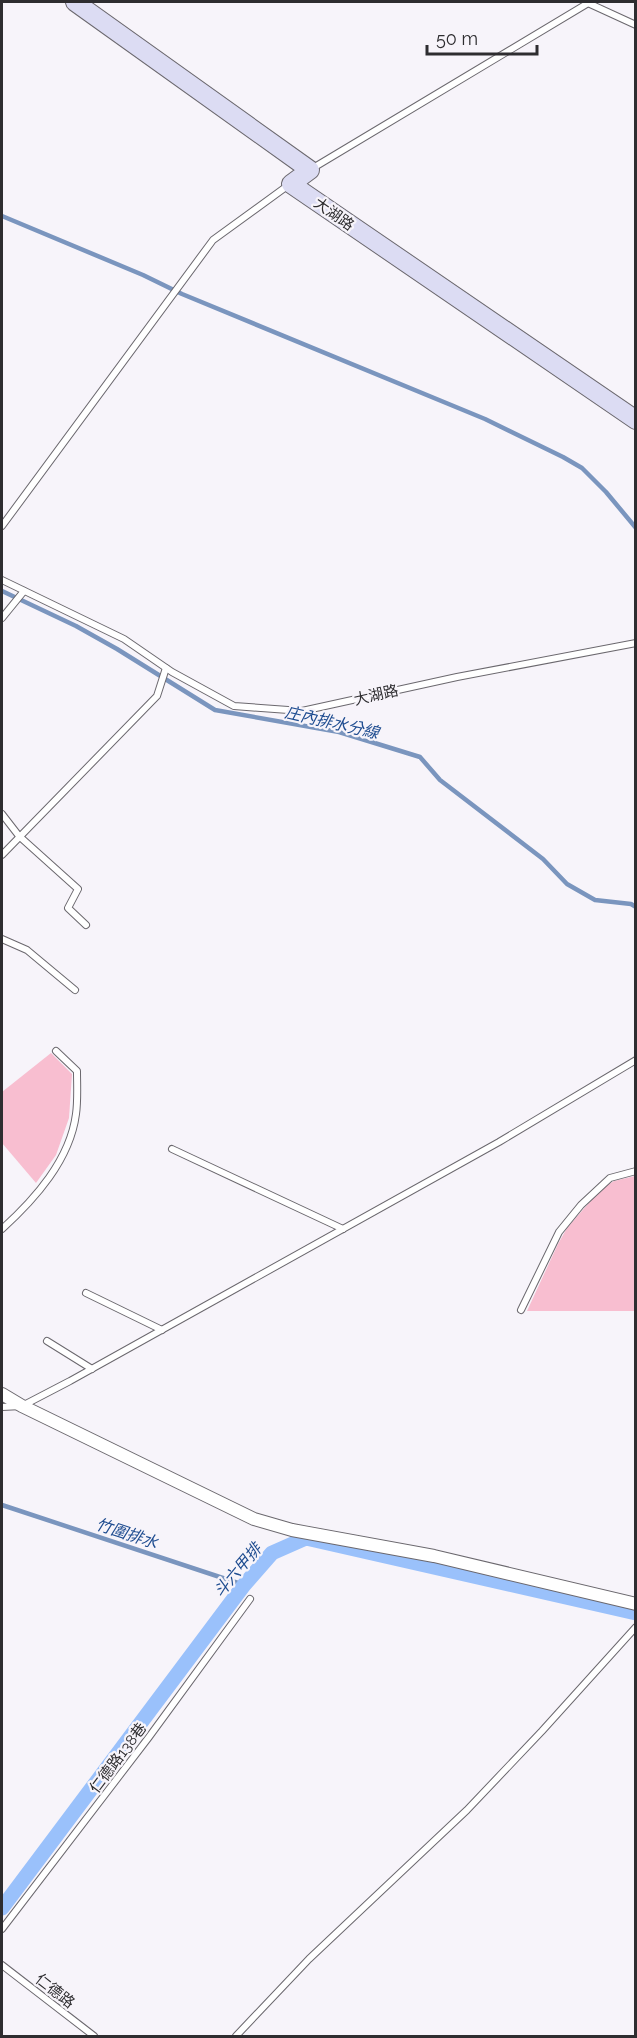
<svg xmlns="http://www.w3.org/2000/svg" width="637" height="2038" font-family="Raleway,'Noto Sans TC',sans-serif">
  <rect width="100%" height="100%" fill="#f7f4fa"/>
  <g fill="#f8bed0">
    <path d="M 51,1053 L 72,1074 L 69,1118 L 56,1155 L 36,1183 L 2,1143 L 2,1092 Z"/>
    <path d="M 635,1176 L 635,1311 L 527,1311 L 558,1244 L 567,1228 L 601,1189 L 614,1181 Z"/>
  </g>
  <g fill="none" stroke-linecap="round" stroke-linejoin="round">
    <g stroke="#7a95be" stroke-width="4.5">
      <path d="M 2,216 L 143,275 L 182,294 L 485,419 L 563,457 L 582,468 L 606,492 L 636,528"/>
      <path d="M 2,591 L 76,626 L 117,649 L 215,710 L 339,732 L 420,757 L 440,780 L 543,859 L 567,884 L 595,900 L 631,904 L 636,907"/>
      <path d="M 2,1505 L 244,1585"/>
    </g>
    <path stroke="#9ac1fb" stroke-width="15" d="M 2,1908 L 244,1585 L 272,1553 L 306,1538 L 636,1613"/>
    <g stroke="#6b686e" stroke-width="8">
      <g id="lane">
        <path d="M 588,3 L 636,25"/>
        <path d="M 313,168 L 590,2"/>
        <path d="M 2,526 L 213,240 L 290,184"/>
        <path d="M 2,580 L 124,639 L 172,672 L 234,706 L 302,711 L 457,677 L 636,643"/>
        <path d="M 2,618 L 24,591"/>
        <path d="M 2,814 L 19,836 L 78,889 L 68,908 L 86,925"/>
        <path d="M 2,855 L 157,696 L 166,668"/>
        <path d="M 2,939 L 27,950 L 75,990"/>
        <path d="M 172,1149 L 343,1229"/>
        <path d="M 2,1229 C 35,1199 70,1160 76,1114 C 78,1100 77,1085 77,1071 L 56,1051"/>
        <path d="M 86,1293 L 162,1330"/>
        <path d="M 521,1310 L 559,1232 L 581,1205 L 610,1178 L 636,1171"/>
        <path d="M 47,1341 L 92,1369"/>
        <path d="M 2,1407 L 22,1406 L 70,1381 L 499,1142 L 636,1060"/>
        <path d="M 2,1929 L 149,1737 L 250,1599"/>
        <path d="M 2,1965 L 94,2036"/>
        <path d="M 236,2036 L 309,1959 L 467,1810 L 542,1731 L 636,1627"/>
      </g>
    </g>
    <g stroke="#6b686e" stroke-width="14">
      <path id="street" d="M 2,1394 L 22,1406 L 254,1519 L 292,1530 L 434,1556 L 636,1604"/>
    </g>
    <g stroke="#6b686e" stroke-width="20">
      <path id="secondary" d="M 75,2 L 310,170 L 291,184 L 636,420"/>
    </g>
    <use href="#lane" stroke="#fff" stroke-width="6"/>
    <use href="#street" stroke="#fff" stroke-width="12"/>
    <use href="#secondary" stroke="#dcdcf3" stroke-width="18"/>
  </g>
  <g text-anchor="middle" stroke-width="4.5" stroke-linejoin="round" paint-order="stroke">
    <g font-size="15" fill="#2e2d30" stroke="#f7f4fa">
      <text transform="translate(334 214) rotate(35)" y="5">大湖路</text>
      <text transform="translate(376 695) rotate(-13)" y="5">大湖路</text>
      <text transform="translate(118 1758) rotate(-53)" y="5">仁德路138巷</text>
      <text transform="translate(55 1991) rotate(38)" y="5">仁德路</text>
    </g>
    <g font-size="16" font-style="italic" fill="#1e4c90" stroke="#f7f4fa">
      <text transform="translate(332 722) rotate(13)" y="6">庄內排水分線</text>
      <text transform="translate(127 1533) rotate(18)" y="6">竹圍排水</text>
      <text transform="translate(237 1570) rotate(-50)" y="6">斗六甲排</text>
    </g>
  </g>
  <rect width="637" height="2038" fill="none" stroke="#2e2d30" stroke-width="6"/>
  <path d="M427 45v9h110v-9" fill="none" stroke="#2e2d30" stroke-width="3"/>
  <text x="436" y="45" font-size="18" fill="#2e2d30" stroke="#f7f4fa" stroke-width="4.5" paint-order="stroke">50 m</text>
</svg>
